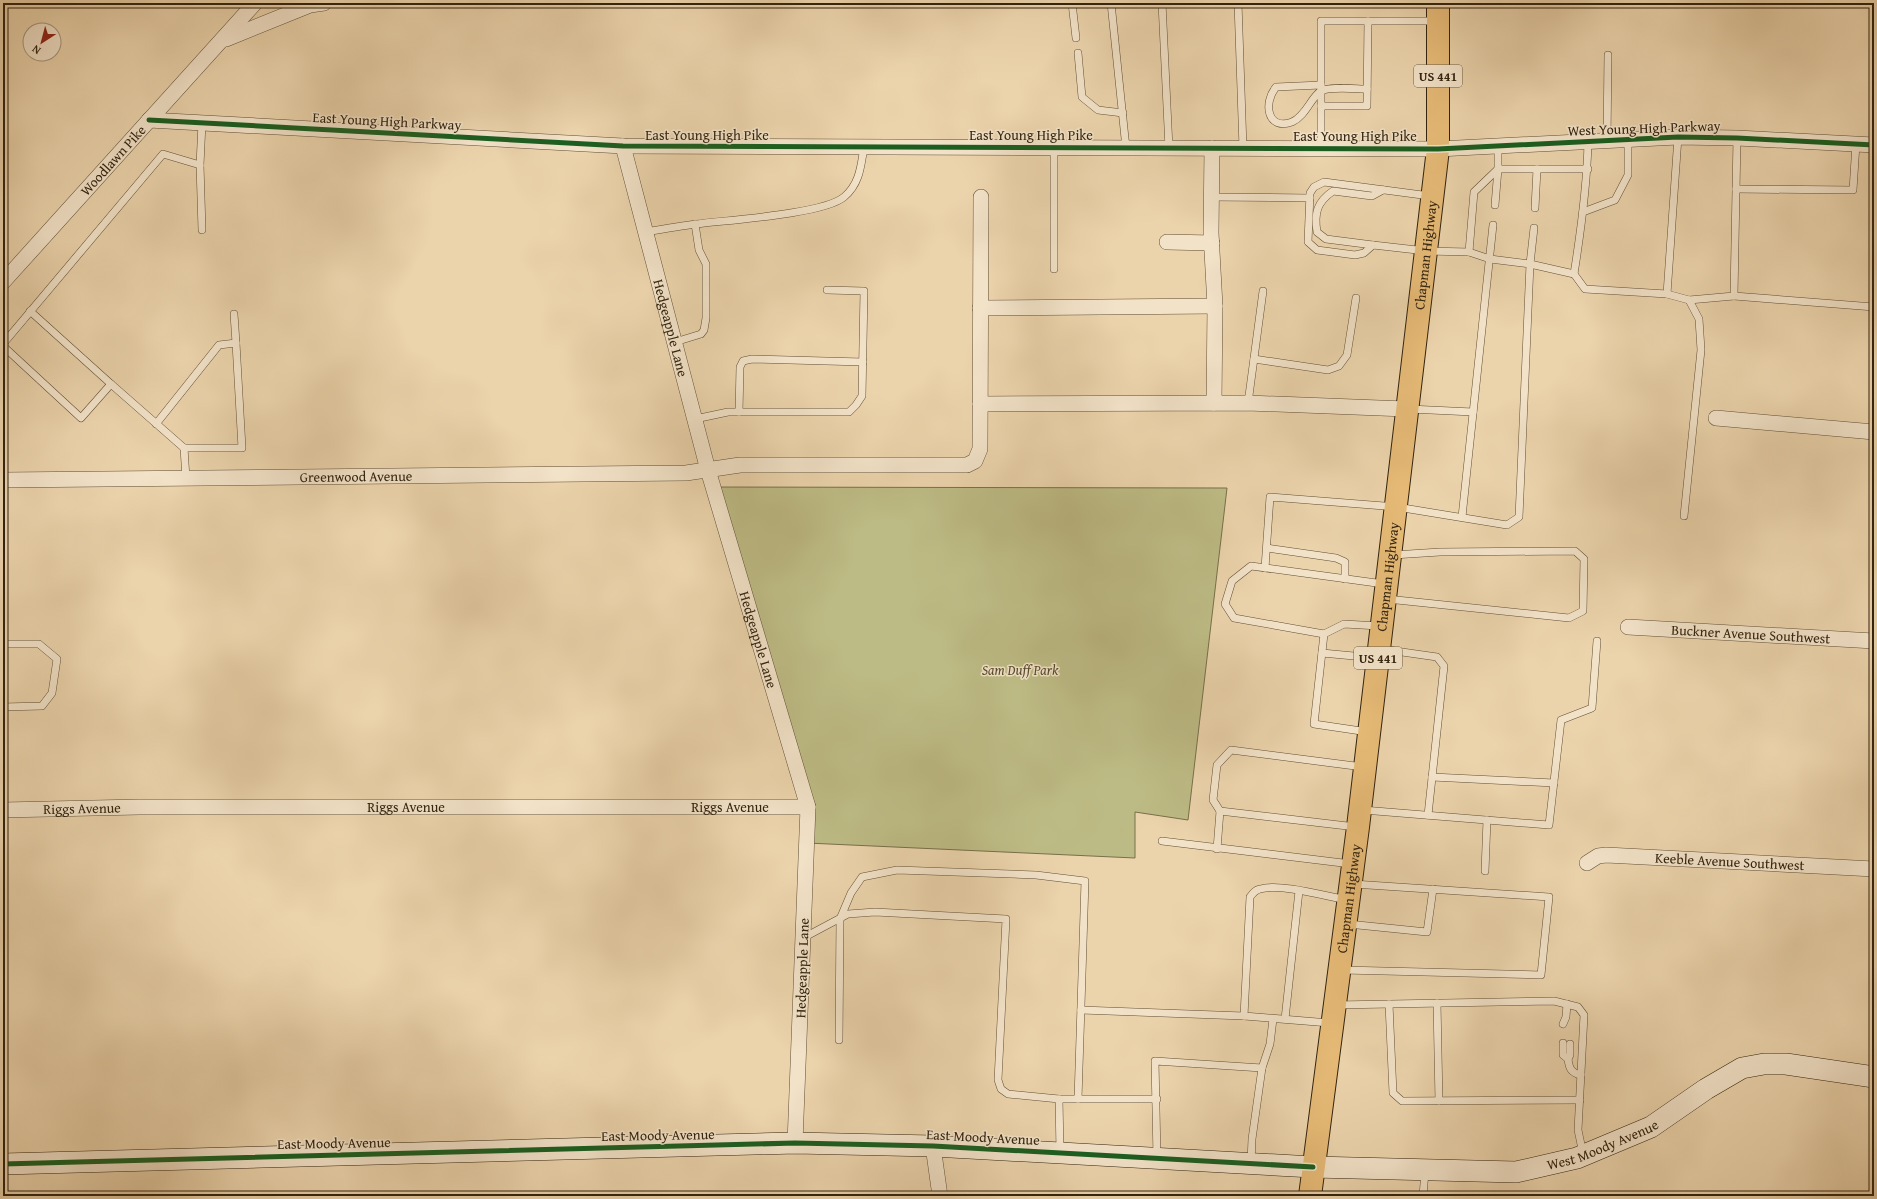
<svg xmlns="http://www.w3.org/2000/svg" width="1877" height="1199" font-family="'Gentium Book Plus',serif">
  <rect width="100%" height="100%" fill="#ebd3ab"/>
  <filter id="stains"><feTurbulence type="fractalNoise" baseFrequency=".005" numOctaves="4"/><feColorMatrix values="0 0 0 0 .2 0 0 0 0 .09 0 0 0 0 .02 0 0 0 .5 -.17"/></filter>
  <radialGradient id="worn" r=".72"><stop offset=".6" stop-color="#630" stop-opacity="0"/><stop offset="1" stop-color="#630" stop-opacity=".3"/></radialGradient>
  <path fill="#bdbb85" stroke="#786f4a" d="M 714,487 L 1227,488 L 1188,820 L 1135,812 L 1135,858 L 807,843 L 808,807 Z"/>
  <g fill="none" stroke-linecap="round" stroke-linejoin="round">
    <g stroke="#604f35" stroke-width="8">
      <g id="lane">
        <path d="M 1072,3 L 1076,38"/>
        <path d="M 1111,3 L 1126,148"/>
        <path d="M 1162,3 L 1169,148"/>
        <path d="M 1238,3 L 1243,148"/>
        <path d="M 1078,53 L 1082,97 L 1098,110 L 1123,113"/>
        <path d="M 1321,85 L 1276,87 C 1263,103 1267,131 1292,122 C 1306,116 1311,97 1321,91 C 1330,86 1357,89 1367,89"/>
        <path d="M 1321,106 L 1367,106 L 1368,21"/>
        <path d="M 1607,141 L 1608,55"/>
        <path d="M 1054,147 L 1054,269"/>
        <path d="M 1321,148 L 1321,21 L 1435,21"/>
        <path d="M 200,165 L 202,123"/>
        <path d="M 1736,189 L 1853,190 L 1856,144"/>
        <path d="M 1211,197 L 1310,198"/>
        <path d="M 1495,205 L 1498,169 L 1588,169"/>
        <path d="M 1535,208 L 1537,169"/>
        <path d="M 1583,212 L 1615,200 L 1628,175 L 1628,140"/>
        <path d="M 1534,228 L 1530,264 L 1574,274 L 1585,289 L 1667,294 L 1689,300 L 1699,319 L 1701,350 L 1684,516"/>
        <path d="M 646,232 C 663,229 680,226 697,224 C 728,220 824,214 844,197 C 860,184 861,165 864,147"/>
        <path d="M 1373,245 L 1326,239 L 1317,232 C 1314,213 1317,202 1333,191 L 1372,196 L 1383,190"/>
        <path d="M 1469,252 L 1474,192 L 1498,169 L 1498,146"/>
        <path d="M 1574,274 C 1581,230 1587,186 1588,142"/>
        <path d="M 1667,294 L 1678,137"/>
        <path d="M 1734,296 L 1874,307"/>
        <path d="M 1689,300 L 1734,296 L 1737,138"/>
        <path d="M 30,311 L 111,384"/>
        <path d="M 234,314 L 236,343"/>
        <path d="M 675,342 L 701,334 L 704,330 L 706,318 L 706,264 L 699,250 L 695,224"/>
        <path d="M 3,344 L 163,154 L 200,165 L 202,230"/>
        <path d="M 3,346 L 81,418 L 111,384 L 184,448 L 242,448 L 236,343 L 219,345 L 156,424"/>
        <path d="M 1254,359 L 1328,370 L 1339,366 L 1347,355 L 1356,298"/>
        <path d="M 1248,403 L 1263,291"/>
        <path d="M 1409,409 L 1473,412"/>
        <path d="M 739,412 L 740,367 L 743,361 L 752,359 L 863,362"/>
        <path d="M 695,419 L 728,412 L 849,412 L 856,405 L 862,396 L 864,291 L 827,290"/>
        <path d="M 184,448 L 186,478"/>
        <path d="M 1462,517 L 1493,225"/>
        <path d="M 1267,548 L 1336,558 L 1345,562 L 1345,579"/>
        <path d="M 1265,568 L 1270,497 L 1397,507 L 1507,525 L 1519,517 L 1530,264 L 1490,259 L 1469,252 L 1426,251 L 1373,245 L 1364,253 L 1355,255 L 1317,250 L 1308,242 L 1310,193 L 1314,187 L 1324,182 L 1430,196"/>
        <path d="M 1387,599 L 1569,618 L 1583,611 L 1584,559 L 1575,551 L 1440,552 L 1393,555"/>
        <path d="M 1379,626 L 1344,624 L 1324,634 L 1234,618 L 1225,604 L 1232,581 L 1251,566 L 1384,584"/>
        <path d="M 1324,634 L 1314,724 L 1368,732"/>
        <path d="M 3,644 L 39,644 L 57,659 L 52,693 L 42,706 L 3,707"/>
        <path d="M 1381,649 L 1437,657 L 1444,666 L 1428,815"/>
        <path d="M 1322,653 L 1375,658"/>
        <path d="M 1432,777 L 1554,783"/>
        <path d="M 1363,810 L 1549,825 L 1561,720 L 1592,708 L 1597,641"/>
        <path d="M 1356,827 L 1220,811 L 1213,800 L 1217,765 L 1231,750 L 1363,767"/>
        <path d="M 1162,841 L 1351,864"/>
        <path d="M 1217,849 L 1220,811"/>
        <path d="M 1485,871 L 1487,820"/>
        <path d="M 1348,924 L 1427,932 L 1433,889"/>
        <path d="M 803,938 L 848,914 L 875,912 L 1006,919 L 998,1080 L 1001,1089 L 1008,1094 L 1059,1099"/>
        <path d="M 1343,970 L 1541,975 L 1549,897 L 1353,884"/>
        <path d="M 1437,1003 L 1439,1101"/>
        <path d="M 1389,1004 L 1393,1093 L 1402,1101 L 1580,1100"/>
        <path d="M 1336,1005 L 1554,1001 L 1578,1007 L 1584,1015 L 1578,1130 L 1583,1154"/>
        <path d="M 1081,1010 L 1244,1016"/>
        <path d="M 1285,1019 L 1299,891"/>
        <path d="M 1330,1023 L 1244,1016 L 1250,897 C 1253,893 1255,890 1260,889 C 1280,883 1325,896 1347,900"/>
        <path d="M 1563,1024 L 1566,1017 L 1567,1004"/>
        <path d="M 839,1040 L 840,919 L 851,893 L 862,877 L 897,870 L 1036,875 L 1085,881 L 1078,1099"/>
        <path d="M 1563,1043 L 1563,1055 L 1568,1059"/>
        <path d="M 1570,1044 L 1570,1055 L 1568,1059 C 1569,1068 1571,1073 1581,1075"/>
        <path d="M 1060,1152 L 1059,1099 L 1157,1099"/>
        <path d="M 1157,1157 L 1155,1061 L 1262,1068"/>
        <path d="M 1251,1162 L 1252,1139 L 1262,1068 L 1270,1044 L 1273,1019"/>
        <path d="M 1423,1196 L 1425,1171"/>
      </g>
    </g>
    <g stroke="#604f35" stroke-width="16">
      <g id="street">
        <path d="M 226,39 L 310,5 L 324,3"/>
        <path d="M 149,120 L 623,146 L 1438,149 L 1678,137 L 1737,138 L 1874,145"/>
        <path id="s1" d="M 623,146 L 708,470 L 808,807 L 795,1143"/>
        <path d="M 1212,148 L 1211,233 L 1215,306 L 1214,403"/>
        <path d="M 1167,242 L 1212,243"/>
        <path id="s2" d="M 3,282 L 255,3"/>
        <path d="M 980,308 L 1215,306"/>
        <path d="M 980,404 L 1248,403 L 1406,409"/>
        <path d="M 1716,418 L 1874,432"/>
        <path id="s3" d="M 3,480 L 686,473 L 740,465 L 967,465 L 975,461 L 980,449 L 981,197"/>
        <path id="s4" d="M 1628,627 L 1874,641"/>
        <path id="s5" d="M 3,810 L 139,807 L 808,807"/>
        <path id="s6" d="M 1587,863 L 1598,856 L 1606,855 L 1874,869"/>
        <path d="M 933,1146 L 940,1196"/>
      </g>
    </g>
    <g stroke="#32230e" stroke-width="22">
      <g id="secondary">
        <path id="s7" d="M 3,1164 L 795,1143 L 933,1146 L 1313,1167 L 1516,1172 L 1577,1158 L 1651,1127 L 1706,1089 L 1742,1068 L 1764,1064 L 1786,1064 L 1874,1077"/>
      </g>
    </g>
    <g stroke="#32230e" stroke-width="24">
      <g id="highway">
        <path id="s8" d="M 1310,1196 L 1358,827 L 1438,149 L 1438,3"/>
      </g>
    </g>
    <use href="#lane" stroke="#f2e2c8" stroke-width="7"/>
    <use href="#street" stroke="#f2e2c8" stroke-width="15"/>
    <use href="#secondary" stroke="#f2e2c8" stroke-width="21"/>
    <use href="#highway" stroke="#e6ba76" stroke-width="22"/>
    <g stroke="#f2e2c8" stroke-width="8">
      <g id="cycleway">
        <path d="M 149,120 L 623,146 L 1438,149 L 1678,137 L 1737,138 L 1874,145"/>
        <path d="M 3,1164 L 795,1143 L 933,1146 L 1313,1167"/>
      </g>
    </g>
    <use href="#cycleway" stroke="#1b5e20" stroke-width="5"/>
  </g>
  <g text-anchor="middle" stroke-width="3" stroke-linejoin="round" paint-order="stroke">
    <g fill="#f2e2c8" stroke="#6c5c46" stroke-width="1">
      <rect x="1414" y="65" width="48" height="22" rx="3"/>
      <rect x="1354" y="647" width="48" height="22" rx="3"/>
    </g>
    <g font-size="13" font-weight="bold" fill="#32230e">
      <text x="1438" y="81">US 441</text>
      <text x="1378" y="663">US 441</text>
    </g>
    <g font-size="14" fill="#32230e" stroke="#f2e2c8">
      <text transform="translate(387 121) rotate(3)" y="5">East Young High Parkway</text>
      <text transform="translate(1644 128) rotate(-2)" y="5">West Young High Parkway</text>
      <text x="707" y="140">East Young High Pike</text>
      <text x="1031" y="140">East Young High Pike</text>
      <text x="1355" y="141">East Young High Pike</text>
      <text dy="5" stroke="none"><textPath href="#s2" startOffset="164">Woodlawn Pike</textPath></text>
      <text dy="5" stroke="none"><textPath href="#s8" startOffset="948">Chapman Highway</textPath></text>
      <text dy="5" stroke="none"><textPath href="#s1" startOffset="188">Hedgeapple Lane</textPath></text>
      <text dy="5" stroke="none"><textPath href="#s3" startOffset="353">Greenwood Avenue</textPath></text>
      <text dy="5" stroke="none"><textPath href="#s8" startOffset="624">Chapman Highway</textPath></text>
      <text dy="5" stroke="none"><textPath href="#s4" startOffset="123">Buckner Avenue Southwest</textPath></text>
      <text dy="5" stroke="none"><textPath href="#s1" startOffset="512">Hedgeapple Lane</textPath></text>
      <text dy="5" stroke="none"><textPath href="#s5" startOffset="403">Riggs Avenue</textPath></text>
      <text dy="5" stroke="none"><textPath href="#s5" startOffset="727">Riggs Avenue</textPath></text>
      <text dy="5" stroke="none"><textPath href="#s5" startOffset="79">Riggs Avenue</textPath></text>
      <text dy="5" stroke="none"><textPath href="#s6" startOffset="145">Keeble Avenue Southwest</textPath></text>
      <text dy="5" stroke="none"><textPath href="#s8" startOffset="300">Chapman Highway</textPath></text>
      <text transform="translate(802 968) rotate(-88)" y="5">Hedgeapple Lane</text>
      <text transform="translate(658 1135) rotate(-1)" y="5">East Moody Avenue</text>
      <text transform="translate(983 1137) rotate(3)" y="5">East Moody Avenue</text>
      <text transform="translate(334 1143) rotate(-1)" y="5">East Moody Avenue</text>
      <text dy="5" stroke="none"><textPath href="#s7" startOffset="1605">West Moody Avenue</textPath></text>
    </g>
    <g font-size="14" font-style="italic" fill="#55492c" stroke="#f2e2c8">
      <text x="1020" y="675">Sam Duff Park</text>
    </g>
  </g>
  <rect width="1877" height="1199" fill="none" stroke="#ebd3ab" stroke-width="16"/>
  <rect x="4" y="4" width="1869" height="1191" fill="none" stroke="#32230e" stroke-width="2"/>
  <rect x="8" y="8" width="1861" height="1183" fill="none" stroke="#32230e"/>
  <g transform="translate(42 42) rotate(216)"><circle r="19" fill="#f2e2c8" stroke="#a5967e"/>
  <path d="M0-3L7 15L0 10L-7 15Z" fill="#8f2418"/>
  <text y="-6" font-size="11" font-weight="bold" text-anchor="middle" fill="#32230e">N</text>
  </g>
  <rect width="100%" height="100%" filter="url(#stains)"/>
  <rect width="100%" height="100%" fill="url(#worn)"/>
</svg>
